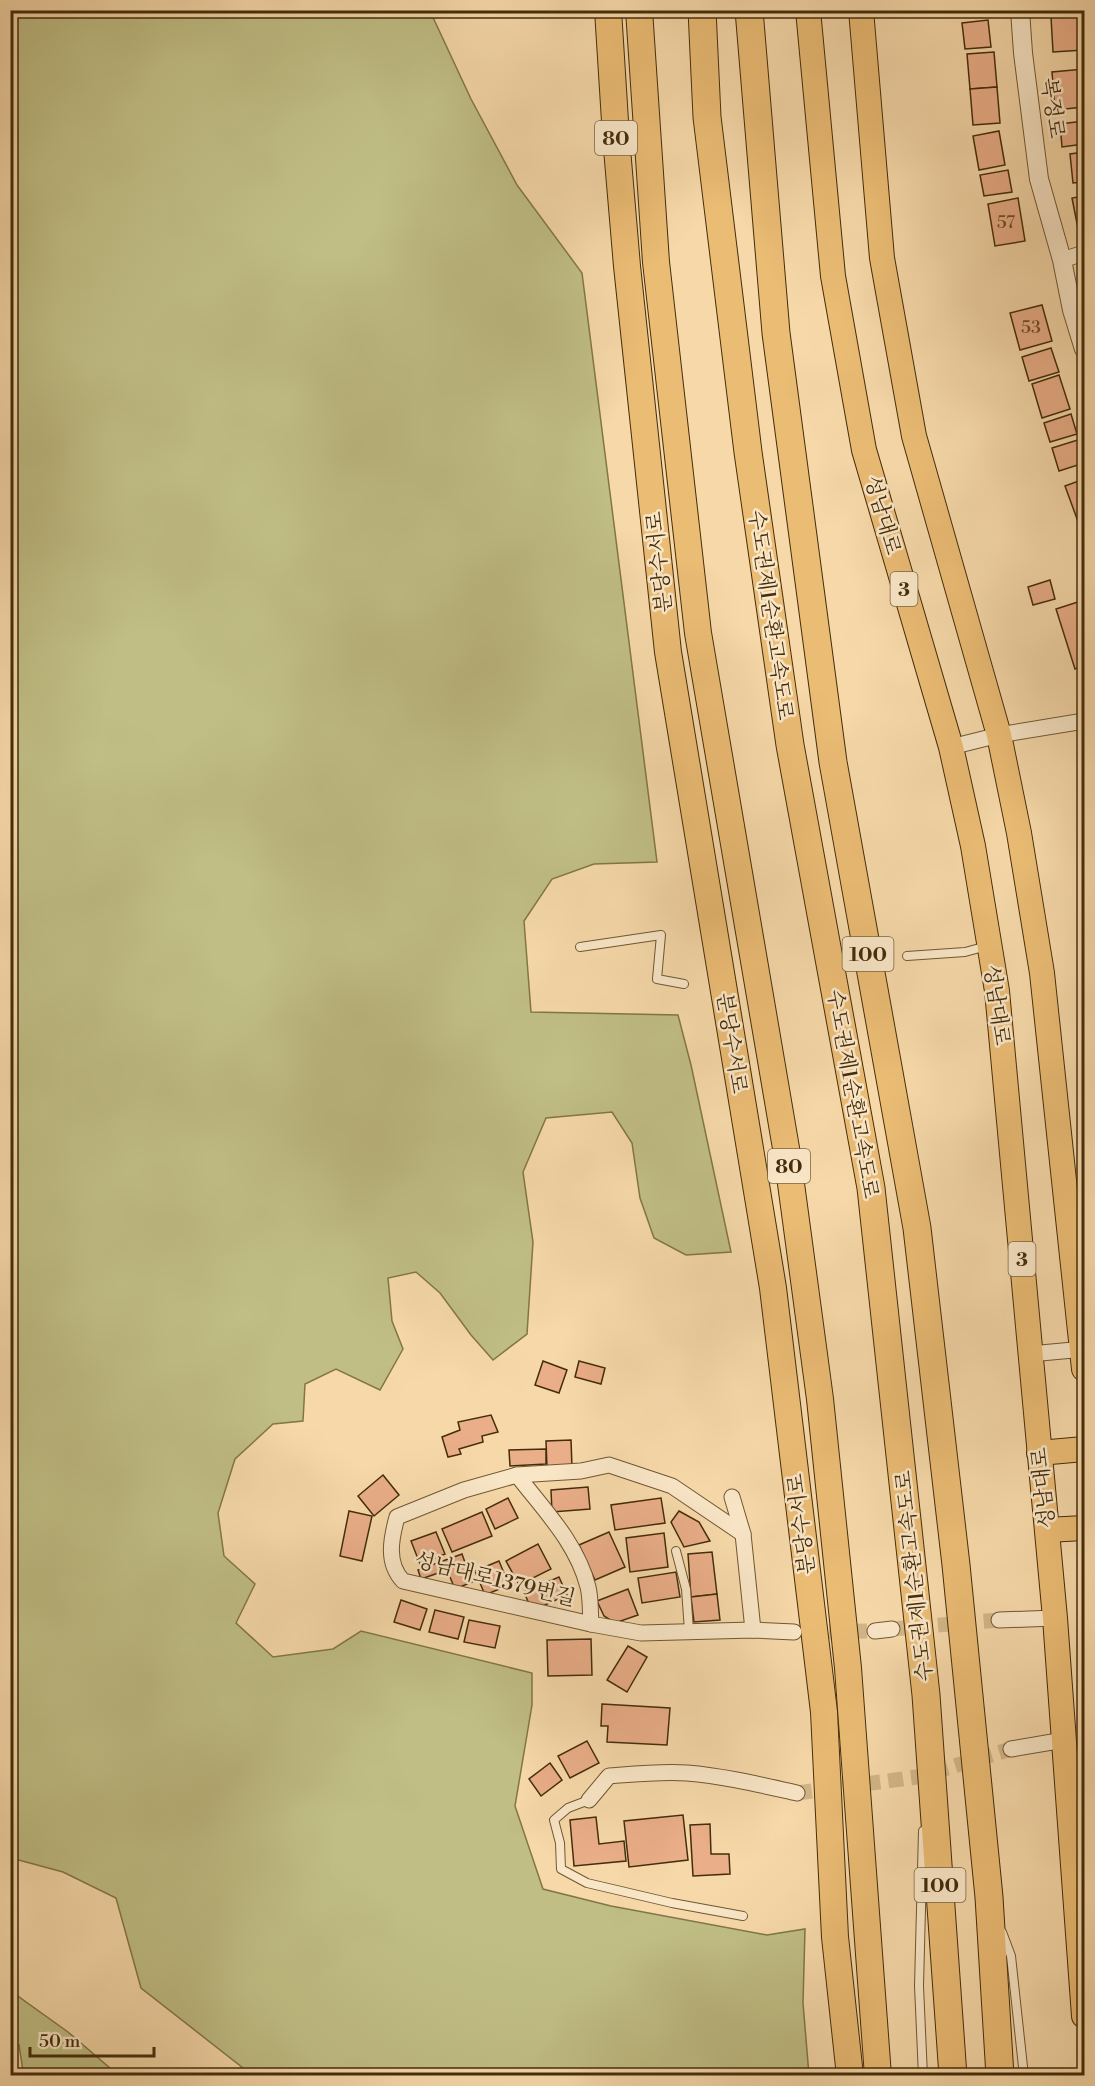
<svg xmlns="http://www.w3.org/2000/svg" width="1095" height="2086" font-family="'Libre Bodoni','Noto Serif KR',serif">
  <rect width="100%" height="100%" fill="#f6d8a9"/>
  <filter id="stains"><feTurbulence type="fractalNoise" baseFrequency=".00333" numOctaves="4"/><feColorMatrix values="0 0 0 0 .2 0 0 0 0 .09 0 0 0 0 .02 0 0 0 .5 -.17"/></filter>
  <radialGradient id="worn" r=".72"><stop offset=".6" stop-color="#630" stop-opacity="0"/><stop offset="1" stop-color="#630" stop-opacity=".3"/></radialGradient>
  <g fill="#c0be85" stroke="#827648" stroke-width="1.5">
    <path d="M 10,11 L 430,11 L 471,99 L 517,185 L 582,273 L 657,862 L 594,864 L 552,879 L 524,921 L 531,1012 L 678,1015 L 691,1065 L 731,1252 L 686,1255 L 654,1238 L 640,1198 L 632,1143 L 612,1112 L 546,1118 L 523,1172 L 533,1242 L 527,1334 L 493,1360 L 471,1335 L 440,1293 L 416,1272 L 388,1278 L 392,1321 L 403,1349 L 380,1390 L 336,1369 L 305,1384 L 303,1421 L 273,1424 L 235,1459 L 218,1513 L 224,1556 L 255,1584 L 236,1623 L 273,1657 L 333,1649 L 361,1631 L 532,1673 L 532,1705 L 515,1806 L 543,1889 L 611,1906 L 767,1935 L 805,1929 L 803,2003 L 809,2075 L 252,2075 L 141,1988 L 116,1898 L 63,1872 L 11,1858 Z"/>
    <path d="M 11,1987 L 15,1994 L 68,2032 L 118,2075 L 32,2075 L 23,2071 L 19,2045 L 11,2044 Z"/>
  </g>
  <g fill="#eaae88" stroke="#442d0b" stroke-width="1.5">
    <path d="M 1084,14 L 1084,50 L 1053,52 L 1051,17 Z"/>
    <path d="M 988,20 L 991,47 L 965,49 L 962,23 Z"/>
    <path d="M 994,52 L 997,87 L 970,89 L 967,54 Z"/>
    <path d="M 1084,69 L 1084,107 L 1055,110 L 1052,72 Z"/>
    <path d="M 997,87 L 1000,123 L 973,125 L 970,89 Z"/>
    <path d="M 1084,121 L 1084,144 L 1062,147 L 1060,124 Z"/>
    <path d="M 999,131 L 1005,165 L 979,170 L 973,136 Z"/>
    <path d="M 1084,152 L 1084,182 L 1073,183 L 1070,154 Z"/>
    <path d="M 1008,170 L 1012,192 L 984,196 L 980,175 Z"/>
    <path d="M 1084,196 L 1084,238 L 1080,239 L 1072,198 Z"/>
    <path d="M 1018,198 L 1025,241 L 995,246 L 988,204 Z"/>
    <path d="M 1042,305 L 1052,341 L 1020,350 L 1010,313 Z"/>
    <path d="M 1051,348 L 1059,372 L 1029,381 L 1022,357 Z"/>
    <path d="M 1059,375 L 1070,409 L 1042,418 L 1032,384 Z"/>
    <path d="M 1071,414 L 1077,434 L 1050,442 L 1044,423 Z"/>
    <path d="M 1084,438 L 1084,463 L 1059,471 L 1052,448 Z"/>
    <path d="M 1084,479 L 1084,538 L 1065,486 Z"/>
    <path d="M 1050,580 L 1055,599 L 1033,605 L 1028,587 Z"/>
    <path d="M 1081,601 L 1084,613 L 1084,666 L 1075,669 L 1056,609 Z"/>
    <path d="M 543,1361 L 567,1370 L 559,1393 L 535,1385 Z"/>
    <path d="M 579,1361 L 605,1368 L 601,1384 L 575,1377 Z"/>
    <path d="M 491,1415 L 498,1432 L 482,1436 L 483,1442 L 459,1449 L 461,1454 L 448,1457 L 442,1437 L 460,1430 L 458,1422 Z"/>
    <path d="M 571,1440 L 572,1467 L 547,1468 L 546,1441 Z"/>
    <path d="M 546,1449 L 546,1464 L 510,1466 L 509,1450 Z"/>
    <path d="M 383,1475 L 399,1495 L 374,1516 L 358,1496 Z"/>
    <path d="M 588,1487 L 590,1509 L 552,1512 L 551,1490 Z"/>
    <path d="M 508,1498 L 518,1518 L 495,1529 L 486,1509 Z"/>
    <path d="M 661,1498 L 665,1523 L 615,1530 L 611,1505 Z"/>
    <path d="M 349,1511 L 372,1516 L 362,1561 L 340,1556 Z"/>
    <path d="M 679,1511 L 699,1522 L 710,1541 L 684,1547 L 671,1522 Z"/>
    <path d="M 482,1512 L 492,1536 L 452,1552 L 442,1529 Z"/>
    <path d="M 436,1532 L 445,1554 L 420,1564 L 411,1541 Z"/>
    <path d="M 609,1532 L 625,1567 L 595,1580 L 579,1545 Z"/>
    <path d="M 664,1533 L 668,1567 L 630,1572 L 626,1538 Z"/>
    <path d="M 538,1544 L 551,1569 L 519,1585 L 506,1561 Z"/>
    <path d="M 712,1552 L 717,1594 L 691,1597 L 688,1554 Z"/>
    <path d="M 462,1554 L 472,1582 L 455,1589 L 447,1570 L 421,1579 L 418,1570 Z"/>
    <path d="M 499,1561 L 509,1585 L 485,1595 L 475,1571 Z"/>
    <path d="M 676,1572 L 680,1597 L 642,1603 L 638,1578 Z"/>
    <path d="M 559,1577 L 567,1595 L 532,1611 L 524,1592 Z"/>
    <path d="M 628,1589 L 638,1615 L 615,1623 L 604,1616 L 597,1601 Z"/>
    <path d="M 717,1594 L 720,1620 L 694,1622 L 691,1597 Z"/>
    <path d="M 401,1600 L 427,1609 L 420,1630 L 394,1622 Z"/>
    <path d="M 435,1610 L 464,1617 L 458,1639 L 429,1632 Z"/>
    <path d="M 469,1620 L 500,1626 L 495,1648 L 464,1642 Z"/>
    <path d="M 591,1639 L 592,1675 L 548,1676 L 547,1640 Z"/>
    <path d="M 628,1646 L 647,1657 L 627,1692 L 607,1680 Z"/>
    <path d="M 602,1704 L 670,1708 L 667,1745 L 607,1742 L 608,1726 L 601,1726 Z"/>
    <path d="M 587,1741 L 599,1763 L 570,1778 L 558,1756 Z"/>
    <path d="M 550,1763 L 562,1780 L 541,1796 L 529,1779 Z"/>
    <path d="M 683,1815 L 688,1860 L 629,1867 L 624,1821 Z"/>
    <path d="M 596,1817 L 599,1844 L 624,1841 L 626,1861 L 574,1866 L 570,1820 Z"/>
    <path d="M 710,1824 L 711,1854 L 729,1854 L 730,1874 L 693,1876 L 690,1825 Z"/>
  </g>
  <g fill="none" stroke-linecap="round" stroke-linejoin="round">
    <g stroke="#d2b689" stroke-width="15" stroke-dasharray="15 8" stroke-linecap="butt">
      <path d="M 892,1629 L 999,1620"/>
      <path d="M 806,1632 L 875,1631"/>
      <path d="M 797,1793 L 917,1777 L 1011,1749"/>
    </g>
    <g stroke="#705832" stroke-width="10">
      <g id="service">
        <path d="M 580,947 L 661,935 L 657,979 L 684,984"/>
        <path d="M 907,956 L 965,952 L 987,946"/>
        <path d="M 676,1551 L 686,1589 L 689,1631"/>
        <path d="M 589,1800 L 568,1808 L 554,1820 L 560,1843 L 561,1869 L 587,1883 L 672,1903 L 743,1916"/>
        <path d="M 923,1831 L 919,1986 L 923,2076"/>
        <path d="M 1002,1932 L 1011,1956 L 1024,2076"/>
      </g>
    </g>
    <g stroke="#705832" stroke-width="17">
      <g id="minor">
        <path d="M 1062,260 L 1084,253"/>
        <path d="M 951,747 L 999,735 L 1084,721"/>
        <path d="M 1030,1354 L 1084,1349"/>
        <path d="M 517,1475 L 464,1490 L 397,1517 C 391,1539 386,1563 403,1581 L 591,1624"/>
        <path d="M 732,1497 L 743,1534 L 753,1630"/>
        <path d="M 743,1534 L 672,1486 L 609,1465 L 581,1471 L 517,1475 C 544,1510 577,1543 588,1587 C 591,1599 590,1612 591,1624 L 641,1633 L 753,1630 L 794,1632"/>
        <path d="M 999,1620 L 1055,1618"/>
        <path d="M 875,1631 L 892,1629"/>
        <path d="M 1011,1749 L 1064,1740"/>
        <path d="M 589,1800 L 609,1776 C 634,1774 662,1771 687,1773 C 724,1776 761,1785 797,1793"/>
      </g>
    </g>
    <g stroke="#705832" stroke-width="20">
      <path id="tertiary" d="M 1020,10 L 1023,53 L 1039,179 L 1062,260 L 1072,310 L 1084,349"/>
    </g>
    <g stroke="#442d0b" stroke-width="26">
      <g id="primary">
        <path d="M 808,10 L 833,276 L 864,450 L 951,747 L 973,846 L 997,991 L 1055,1618 L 1084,2016"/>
        <path d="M 861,10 L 882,258 L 914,436 L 999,735 L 1019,833 L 1042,973 L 1084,1369"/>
        <path d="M 1039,1453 L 1084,1449"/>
        <path d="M 1047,1530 L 1084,1528"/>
      </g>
    </g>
    <g stroke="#442d0b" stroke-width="28">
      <g id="trunk">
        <path d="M 608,10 L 616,137 L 627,266 L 668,652 L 773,1288 L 824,1712 L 835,1937 L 850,2076"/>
        <path d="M 639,10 L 656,262 L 698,633 L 787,1154 L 820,1399 L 848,1668 L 878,2076"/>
      </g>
    </g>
    <g stroke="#442d0b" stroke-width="29">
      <g id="motorway">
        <path d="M 702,10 L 707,117 L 748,452 L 790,745 L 871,1188 L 926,1695 L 953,2076"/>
        <path d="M 749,10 L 776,333 L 833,762 L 917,1228 L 956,1565 L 989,1897 L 1000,2076"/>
      </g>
    </g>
    <use href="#service" stroke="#f9e6c7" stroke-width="8"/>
    <use href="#minor" stroke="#f9e6c7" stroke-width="15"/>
    <use href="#tertiary" stroke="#f9e6c7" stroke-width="18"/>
    <use href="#primary" stroke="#ebbc74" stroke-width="24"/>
    <use href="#trunk" stroke="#ebbc74" stroke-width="26"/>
    <use href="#motorway" stroke="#ebbc74" stroke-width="27"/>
  </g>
  <g text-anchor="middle" stroke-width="5" stroke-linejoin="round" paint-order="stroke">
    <g font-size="18" fill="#6e4d2a">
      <text x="1006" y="228">57</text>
      <text x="1031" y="333">53</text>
    </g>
    <g fill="#f9e6c7" stroke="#7a6443" stroke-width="1.5">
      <rect x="595" y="121" width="42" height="34" rx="4.5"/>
      <rect x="890.5" y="572" width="27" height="34" rx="4.5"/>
      <rect x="842.5" y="937" width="51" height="34" rx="4.5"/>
      <rect x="768" y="1149" width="42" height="34" rx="4.5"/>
      <rect x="1008.5" y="1242" width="27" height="34" rx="4.5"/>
      <rect x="914.5" y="1868" width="51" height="34" rx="4.5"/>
    </g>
    <g font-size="20" font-weight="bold" fill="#442d0b">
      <text x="616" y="145">80</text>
      <text x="904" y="596">3</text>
      <text x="868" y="961">100</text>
      <text x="789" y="1173">80</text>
      <text x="1022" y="1266">3</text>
      <text x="940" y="1892">100</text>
    </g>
    <g font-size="21" fill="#442d0b" stroke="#f9e6c7">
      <text transform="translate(1053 108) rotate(82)" y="7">복정로</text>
      <text transform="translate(883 515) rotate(74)" y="7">성남대로</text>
      <text transform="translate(659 562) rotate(-96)" y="7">분당수서로</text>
      <text transform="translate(771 615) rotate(82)" y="7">수도권제1순환고속도로</text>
      <text transform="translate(997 1005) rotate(82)" y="7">성남대로</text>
      <text transform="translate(732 1043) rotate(81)" y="7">분당수서로</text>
      <text transform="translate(853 1094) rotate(80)" y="7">수도권제1순환고속도로</text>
      <text transform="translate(1043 1488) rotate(-96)" y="7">성남대로</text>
      <text transform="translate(801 1524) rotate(-97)" y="7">분당수서로</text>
      <text transform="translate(914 1576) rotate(-96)" y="7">수도권제1순환고속도로</text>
      <text transform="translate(495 1579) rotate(14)" y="7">성남대로1379번길</text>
    </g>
  </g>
  <rect width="1095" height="2086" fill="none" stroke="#f6d8a9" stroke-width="36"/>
  <rect x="12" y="12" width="1071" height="2062" fill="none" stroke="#442d0b" stroke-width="3"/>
  <rect x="18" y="18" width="1059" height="2050" fill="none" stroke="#442d0b" stroke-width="1.5"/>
  <path d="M30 2047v9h124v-9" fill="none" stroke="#442d0b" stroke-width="3"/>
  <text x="39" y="2047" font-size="18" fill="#442d0b" stroke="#f9e6c7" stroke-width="4.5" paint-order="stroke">50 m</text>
  <rect width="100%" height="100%" filter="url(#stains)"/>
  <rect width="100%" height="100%" fill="url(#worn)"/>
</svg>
